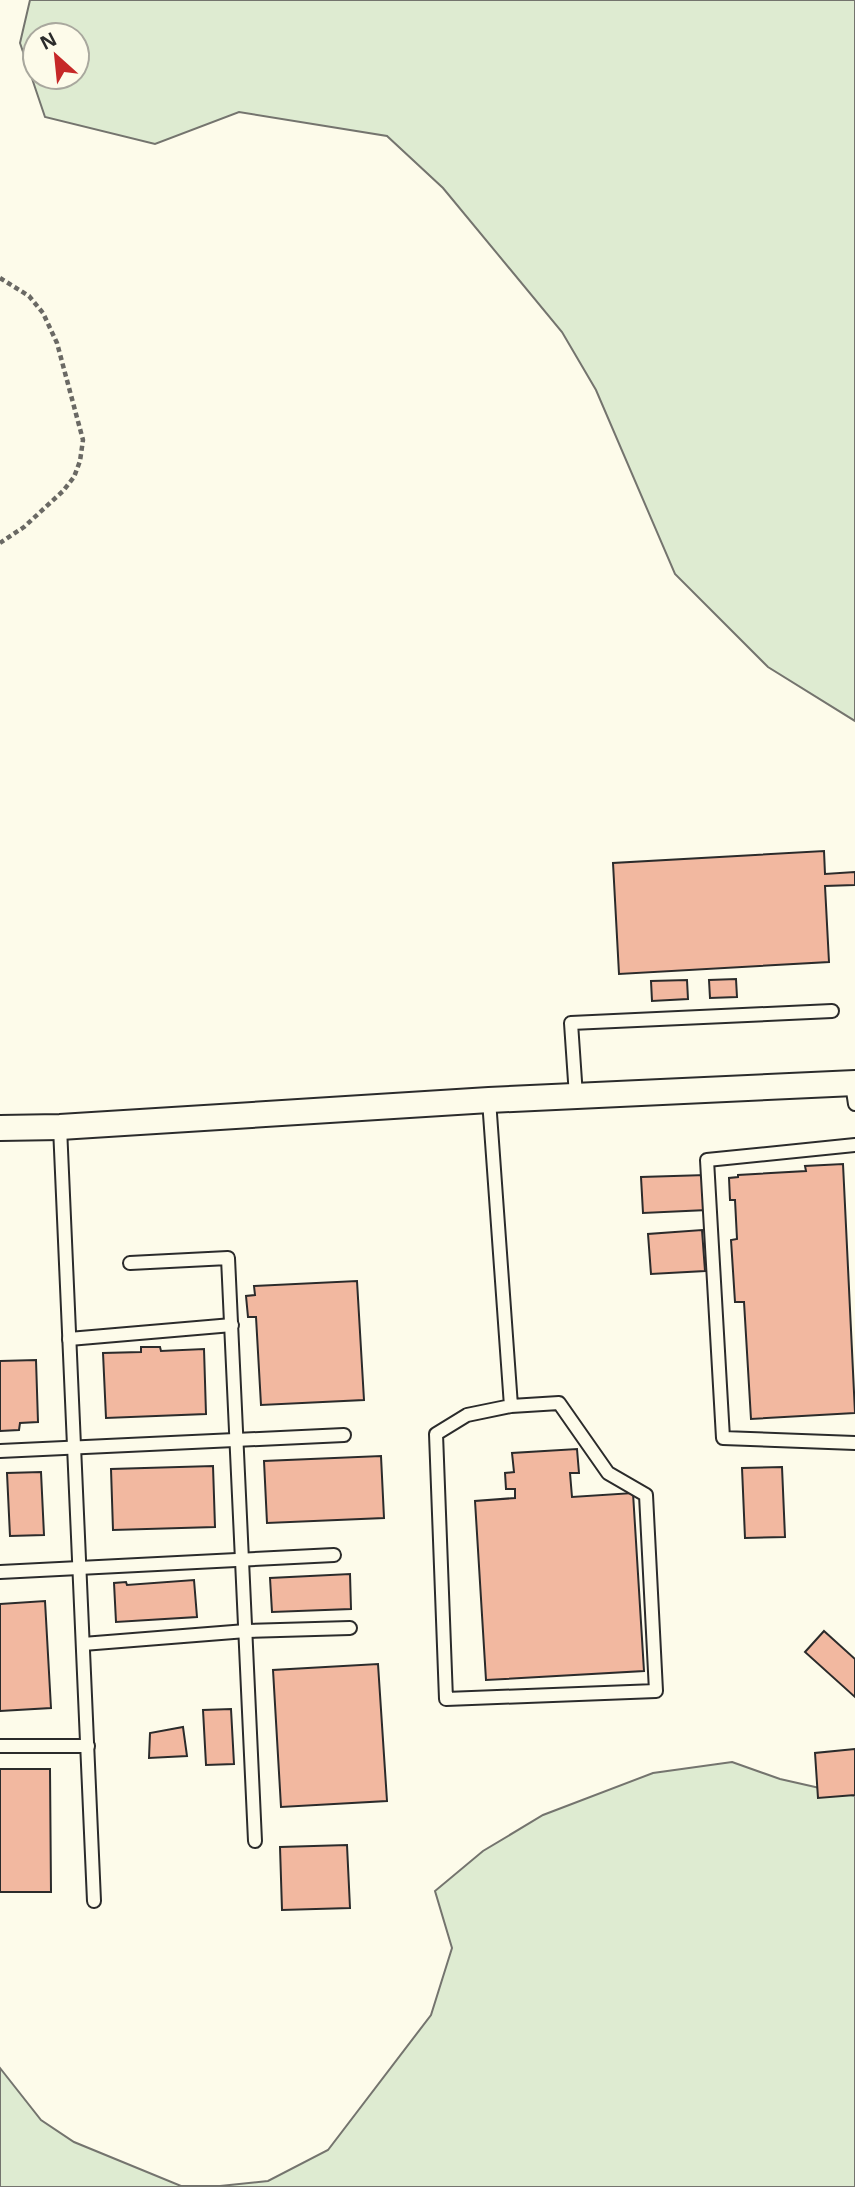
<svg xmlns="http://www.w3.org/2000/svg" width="855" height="2187" font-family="'Noto Sans',sans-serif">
  <rect width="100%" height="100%" fill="#fdfbea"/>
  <g fill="#deebd1" stroke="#74746e" stroke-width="2" fill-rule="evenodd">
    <path d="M 30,0 L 855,0 L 855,721 L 768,667 L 675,574 L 596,390 L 562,332 L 443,188 L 387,136 L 239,112 L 155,144 L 45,117 L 20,43 ZM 77,35 L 77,77 L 35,77 L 35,35 Z"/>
    <path d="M 732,1762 L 780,1779 L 855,1796 L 855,2187 L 0,2187 L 0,2068 L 41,2120 L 74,2142 L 181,2186 L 220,2186 L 268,2181 L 328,2150 L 431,2015 L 452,1948 L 435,1891 L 483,1851 L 543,1815 L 653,1773 Z"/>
  </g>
  <g fill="#f2b8a0" stroke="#2b2b2b" stroke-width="2">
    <path d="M 824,851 L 825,874 L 855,872 L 855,885 L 825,886 L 829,962 L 619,974 L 613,863 Z"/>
    <path d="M 736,979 L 737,997 L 710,998 L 709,980 Z"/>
    <path d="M 687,980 L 688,999 L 652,1001 L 651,981 Z"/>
    <path d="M 843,1164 L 855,1413 L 751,1419 L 744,1302 L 735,1302 L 731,1240 L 737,1239 L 735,1200 L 730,1200 L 729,1178 L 738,1177 L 738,1175 L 806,1171 L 805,1166 Z"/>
    <path d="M 706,1175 L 707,1210 L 643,1213 L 641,1177 Z"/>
    <path d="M 702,1230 L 705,1271 L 651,1274 L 648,1234 Z"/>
    <path d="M 357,1281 L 364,1400 L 261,1405 L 256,1317 L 248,1317 L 246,1296 L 255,1295 L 254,1286 Z"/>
    <path d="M 141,1347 L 160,1347 L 161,1351 L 204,1349 L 206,1414 L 106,1418 L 103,1353 L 141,1352 Z"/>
    <path d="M 36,1360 L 38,1422 L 20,1423 L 19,1430 L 0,1431 L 0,1361 Z"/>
    <path d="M 577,1449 L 579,1473 L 570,1473 L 572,1497 L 633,1493 L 644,1671 L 486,1680 L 475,1501 L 515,1498 L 515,1489 L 506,1489 L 505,1473 L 514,1472 L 512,1453 Z"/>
    <path d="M 381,1456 L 384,1518 L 267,1523 L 264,1461 Z"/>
    <path d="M 213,1466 L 215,1527 L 113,1530 L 111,1469 Z"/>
    <path d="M 782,1467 L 785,1537 L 745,1538 L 742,1468 Z"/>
    <path d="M 41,1472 L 44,1535 L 10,1536 L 7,1473 Z"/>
    <path d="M 350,1574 L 351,1609 L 272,1612 L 270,1578 Z"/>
    <path d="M 194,1580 L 197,1617 L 116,1622 L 114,1583 L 126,1582 L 127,1585 Z"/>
    <path d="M 45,1601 L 51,1708 L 0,1711 L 0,1604 Z"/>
    <path d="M 824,1631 L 855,1659 L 855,1697 L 805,1652 Z"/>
    <path d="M 378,1664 L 387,1801 L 281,1807 L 273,1670 Z"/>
    <path d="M 231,1709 L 234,1764 L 206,1765 L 203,1710 Z"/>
    <path d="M 183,1727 L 187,1756 L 149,1758 L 150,1733 Z"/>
    <path d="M 855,1749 L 855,1795 L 818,1798 L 815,1753 Z"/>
    <path d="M 0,1769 L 50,1769 L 51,1892 L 0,1892 Z"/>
    <path d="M 347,1845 L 350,1908 L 282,1910 L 280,1847 Z"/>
  </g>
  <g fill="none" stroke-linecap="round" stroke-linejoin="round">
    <g stroke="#2b2b2b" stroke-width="16">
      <g id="lane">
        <path d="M 852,1084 L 855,1104"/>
        <path d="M 576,1096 L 571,1023 L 832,1011"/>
        <path d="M 489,1100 L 511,1406 L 559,1403 L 608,1473 L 646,1495 L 656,1691 L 446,1699 L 436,1434 L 467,1415 L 511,1406"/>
        <path d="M 60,1127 L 94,1901"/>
        <path d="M 855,1145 L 707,1160 L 723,1438 L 855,1443"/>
        <path d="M 130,1263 L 228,1258 L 255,1841"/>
        <path d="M 69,1339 L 232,1325"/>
        <path d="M 0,1451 L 344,1435"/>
        <path d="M 0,1572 L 334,1555"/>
        <path d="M 83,1644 L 246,1631 L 350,1628"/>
        <path d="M 0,1746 L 88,1746"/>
      </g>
    </g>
    <g stroke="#2b2b2b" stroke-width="28">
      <path id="street" d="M 0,1128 L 60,1127 L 489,1100 L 855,1083"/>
    </g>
    <path stroke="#6a6964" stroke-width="4.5" stroke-dasharray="5 3.5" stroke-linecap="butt" d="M 0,278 L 29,296 L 43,313 L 57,343 L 83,440 L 80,461 L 74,477 L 63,491 L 24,527 L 0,543"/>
    <use href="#lane" stroke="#fdfbea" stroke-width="12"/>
    <use href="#street" stroke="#fdfbea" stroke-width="24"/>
  </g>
  <g transform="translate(56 56) rotate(333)"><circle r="33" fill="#fdfbea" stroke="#a9a89e" stroke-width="2"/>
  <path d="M0-5L12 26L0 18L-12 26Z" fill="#c62828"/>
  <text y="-10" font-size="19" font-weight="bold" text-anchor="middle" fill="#2b2b2b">N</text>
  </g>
</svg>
